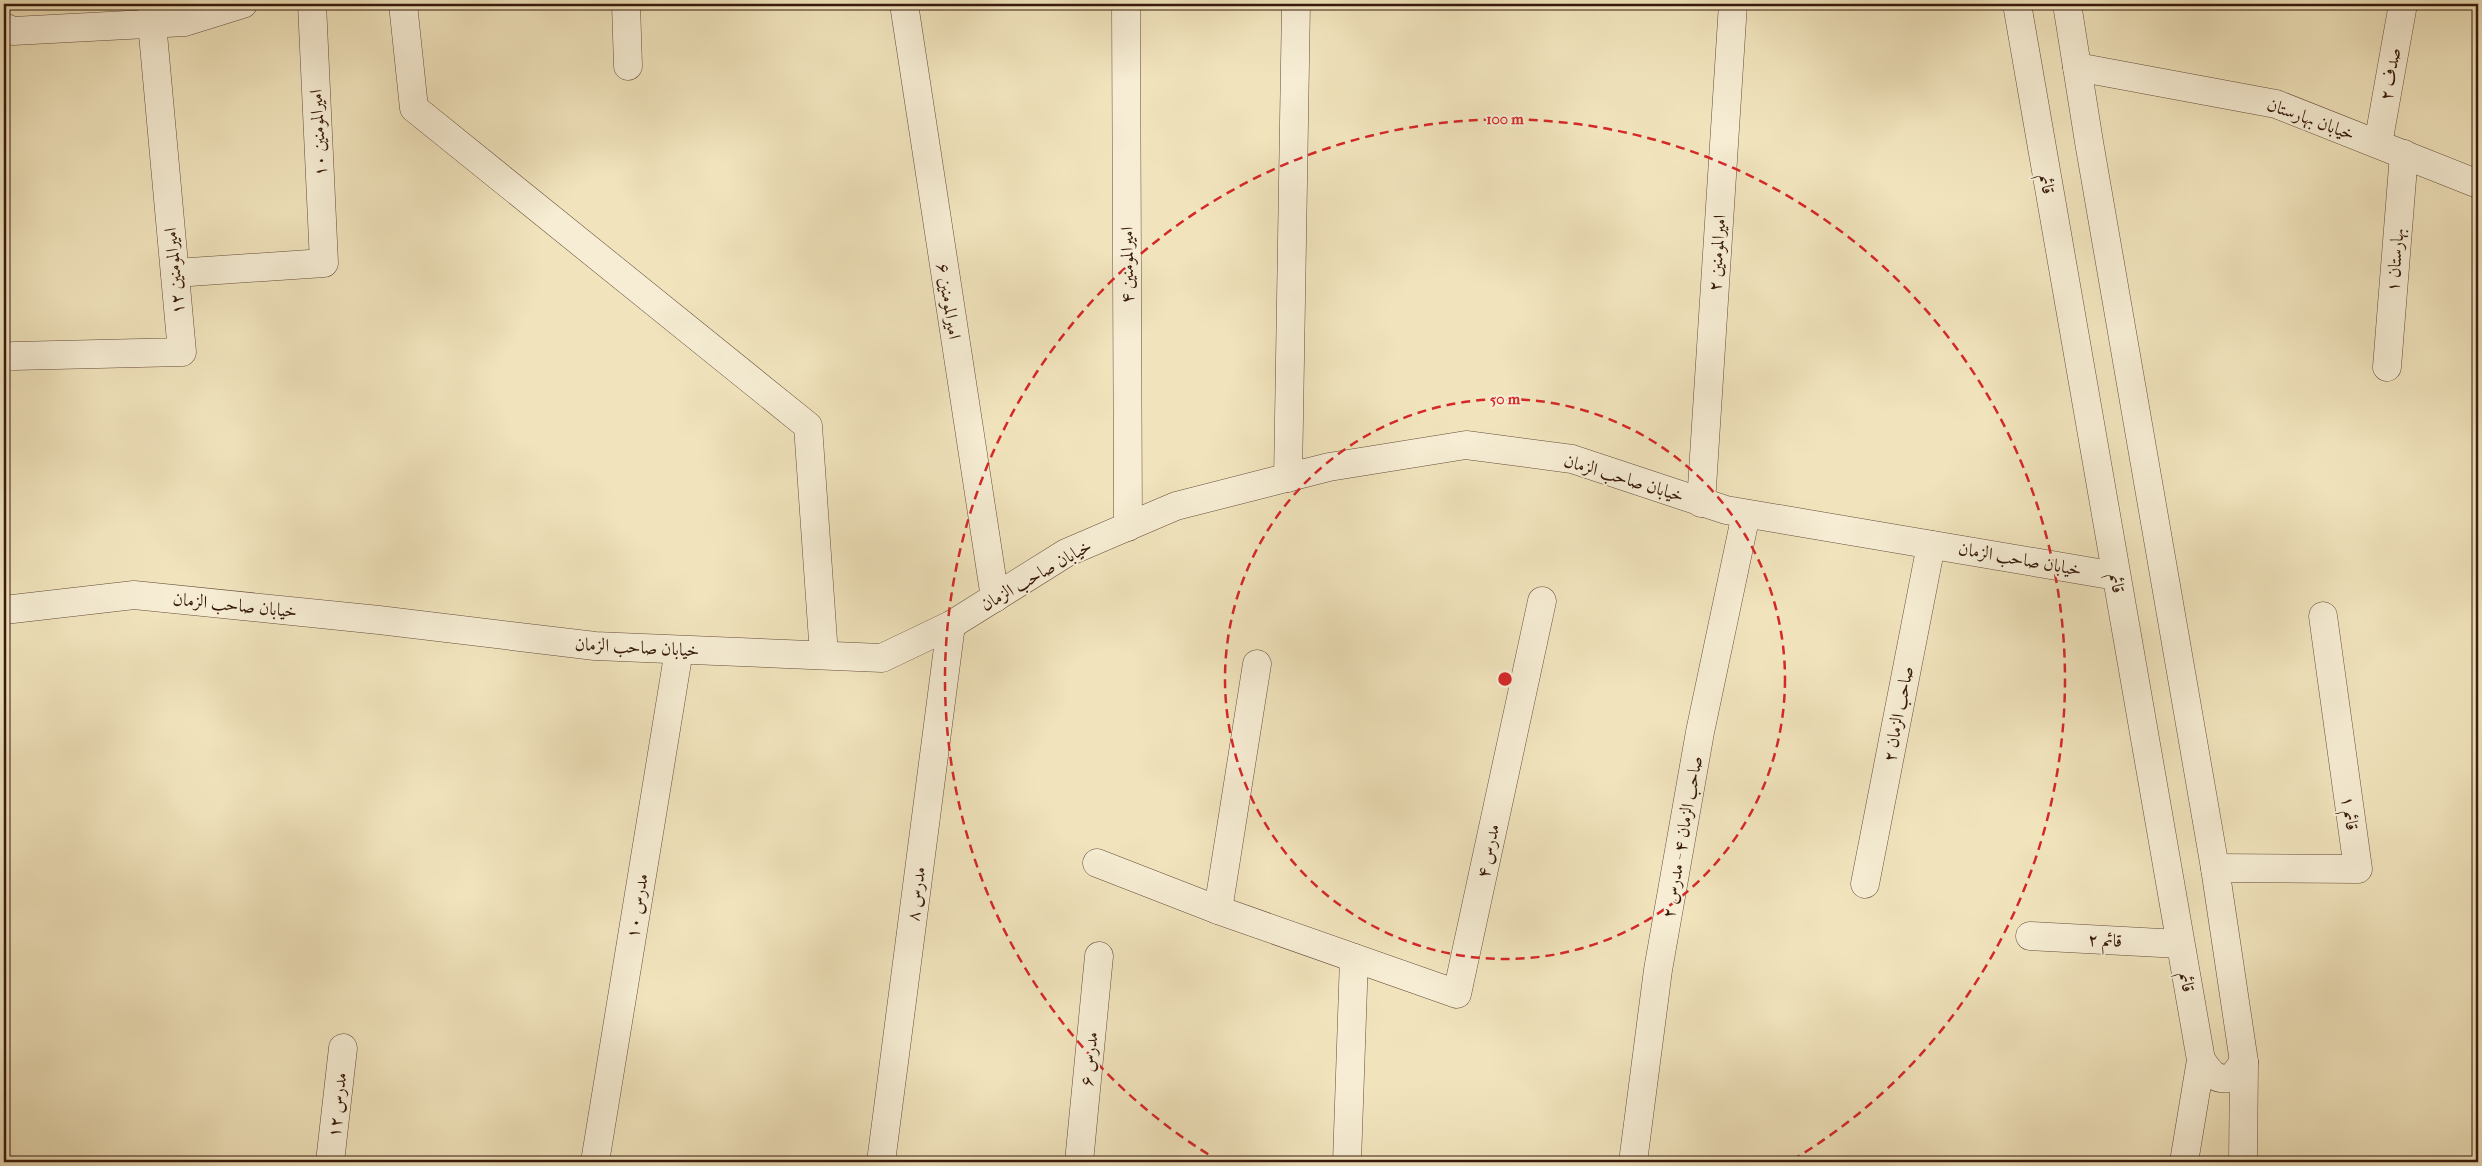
<svg xmlns="http://www.w3.org/2000/svg" width="2482" height="1166" font-family="'IM FELL French Canon',Amiri,serif">
  <rect width="100%" height="100%" fill="#f1e4bd"/>
  <filter id="stains"><feTurbulence type="fractalNoise" baseFrequency=".004" numOctaves="4"/><feColorMatrix values="0 0 0 0 .2 0 0 0 0 .09 0 0 0 0 .02 0 0 0 .5 -.17"/></filter>
  <radialGradient id="worn" r=".72"><stop offset=".6" stop-color="#630" stop-opacity="0"/><stop offset="1" stop-color="#630" stop-opacity=".3"/></radialGradient>
  <g fill="none" stroke-linecap="round" stroke-linejoin="round">
    <g stroke="#664c39" stroke-width="29">
      <g id="minor">
        <path d="M 403,4 L 414,108 L 808,426 L 824,655"/>
        <path d="M 626,4 L 628,66"/>
        <path d="M 904,4 L 995,598"/>
        <path d="M 1126,4 L 1128,527"/>
        <path d="M 2017,4 L 2201,1060 L 2184,1162"/>
        <path d="M 2067,4 L 2089,142 L 2215,868 L 2244,1062 L 2243,1162"/>
        <path d="M 4,27 L 13,31 L 185,22 L 243,4"/>
        <path d="M 2077,67 L 2276,104 L 2478,184"/>
        <path d="M 2378,144 L 2403,4"/>
        <path d="M 175,273 L 324,263 L 312,4"/>
        <path d="M 14,356 L 182,352 L 152,23 L 153,4"/>
        <path d="M 2387,367 L 2404,154"/>
        <path d="M 1288,478 L 1296,4"/>
        <path d="M 1701,503 L 1733,4"/>
        <path d="M 4,610 L 134,595 L 379,620 L 595,646 L 882,658 L 951,625 L 1066,553 L 1176,506 L 1329,467 L 1466,445 L 1572,459 L 1726,510 L 2116,576"/>
        <path d="M 1097,863 L 1218,910 L 1457,994 L 1542,601"/>
        <path d="M 2215,868 L 2358,869 L 2323,616"/>
        <path d="M 1865,884 L 1931,545"/>
        <path d="M 1218,910 L 1257,664"/>
        <path d="M 2030,936 L 2180,944"/>
        <path d="M 2201,1060 C 2210,1073 2215,1081 2232,1078 L 2244,1062"/>
        <path d="M 330,1162 L 343,1048"/>
        <path d="M 595,1162 L 679,650"/>
        <path d="M 881,1162 L 951,625"/>
        <path d="M 1079,1162 L 1099,956"/>
        <path d="M 1347,1162 L 1354,958"/>
        <path d="M 1633,1162 L 1658,970 L 1700,732 L 1746,514"/>
      </g>
    </g>
    <use href="#minor" stroke="#f6edd4" stroke-width="28"/>
  </g>
  <g fill="none" stroke="#d62828" stroke-width="2.5" stroke-dasharray="9 6">
    <circle cx="1505" cy="679" r="280"/>
    <path d="M1221 1162A560 560 0 1 1 1789 1162"/>
  </g>
  <g text-anchor="middle" stroke-width="4" stroke-linejoin="round" paint-order="stroke">
    <g font-size="18" fill="#37190d" stroke="#f6edd4">
      <text transform="translate(2390 74) rotate(-80)" y="6">صدف ۲</text>
      <text transform="translate(2311 119) rotate(20)" y="6">خیابان بهارستان</text>
      <text transform="translate(318 133) rotate(-93)" y="6">امیرالمومنین ۱۰</text>
      <text transform="translate(2047 184) rotate(80)" y="6">قائم</text>
      <text transform="translate(1717 253) rotate(-86)" y="6">امیرالمومنین ۲</text>
      <text transform="translate(2395 260) rotate(-85)" y="6">بهارستان ۱</text>
      <text transform="translate(1127 265) rotate(-90)" y="6">امیرالمومنین ۴</text>
      <text transform="translate(174 271) rotate(-95)" y="6">امیرالمومنین ۱۲</text>
      <text transform="translate(949 301) rotate(81)" y="6">امیرالمومنین ۶</text>
      <text transform="translate(1624 478) rotate(17)" y="6">خیابان صاحب الزمان</text>
      <text transform="translate(2020 559) rotate(10)" y="6">خیابان صاحب الزمان</text>
      <text transform="translate(1036 575) rotate(-30)" y="6">خیابان صاحب الزمان</text>
      <text transform="translate(2117 583) rotate(80)" y="6">قائم</text>
      <text transform="translate(235 605) rotate(6)" y="6">خیابان صاحب الزمان</text>
      <text transform="translate(637 647) rotate(3)" y="6">خیابان صاحب الزمان</text>
      <text transform="translate(1898 714) rotate(-79)" y="6">صاحب الزمان ۲</text>
      <text transform="translate(2350 813) rotate(82)" y="6">قائم ۱</text>
      <text transform="translate(1682 837) rotate(-80)" y="6">صاحب الزمان ۴ - مدرس ۲</text>
      <text transform="translate(1488 851) rotate(-78)" y="6">مدرس ۴</text>
      <text transform="translate(916 894) rotate(-83)" y="6">مدرس ۸</text>
      <text transform="translate(637 906) rotate(-81)" y="6">مدرس ۱۰</text>
      <text transform="translate(2105 940) rotate(3)" y="6">قائم ۲</text>
      <text transform="translate(2187 982) rotate(80)" y="6">قائم</text>
      <text transform="translate(1089 1059) rotate(-84)" y="6">مدرس ۶</text>
      <text transform="translate(337 1105) rotate(-84)" y="6">مدرس ۱۲</text>
    </g>
  </g>
  <circle cx="1505" cy="679" r="8" fill="#d62828" stroke="#f6edd4" stroke-width="2.5"/>
  <g font-size="15" text-anchor="middle" font-weight="bold" fill="#d62828" stroke="#f6edd4" stroke-width="4" stroke-linejoin="round" paint-order="stroke">
    <text x="1505" y="124">100 m</text>
    <text x="1505" y="404">50 m</text>
  </g>
  <rect width="2482" height="1166" fill="none" stroke="#f1e4bd" stroke-width="20"/>
  <rect x="5" y="5" width="2472" height="1156" fill="none" stroke="#37190d" stroke-width="2.5"/>
  <rect x="10" y="10" width="2462" height="1146" fill="none" stroke="#37190d"/>
  <rect width="100%" height="100%" filter="url(#stains)"/>
  <rect width="100%" height="100%" fill="url(#worn)"/>
</svg>
